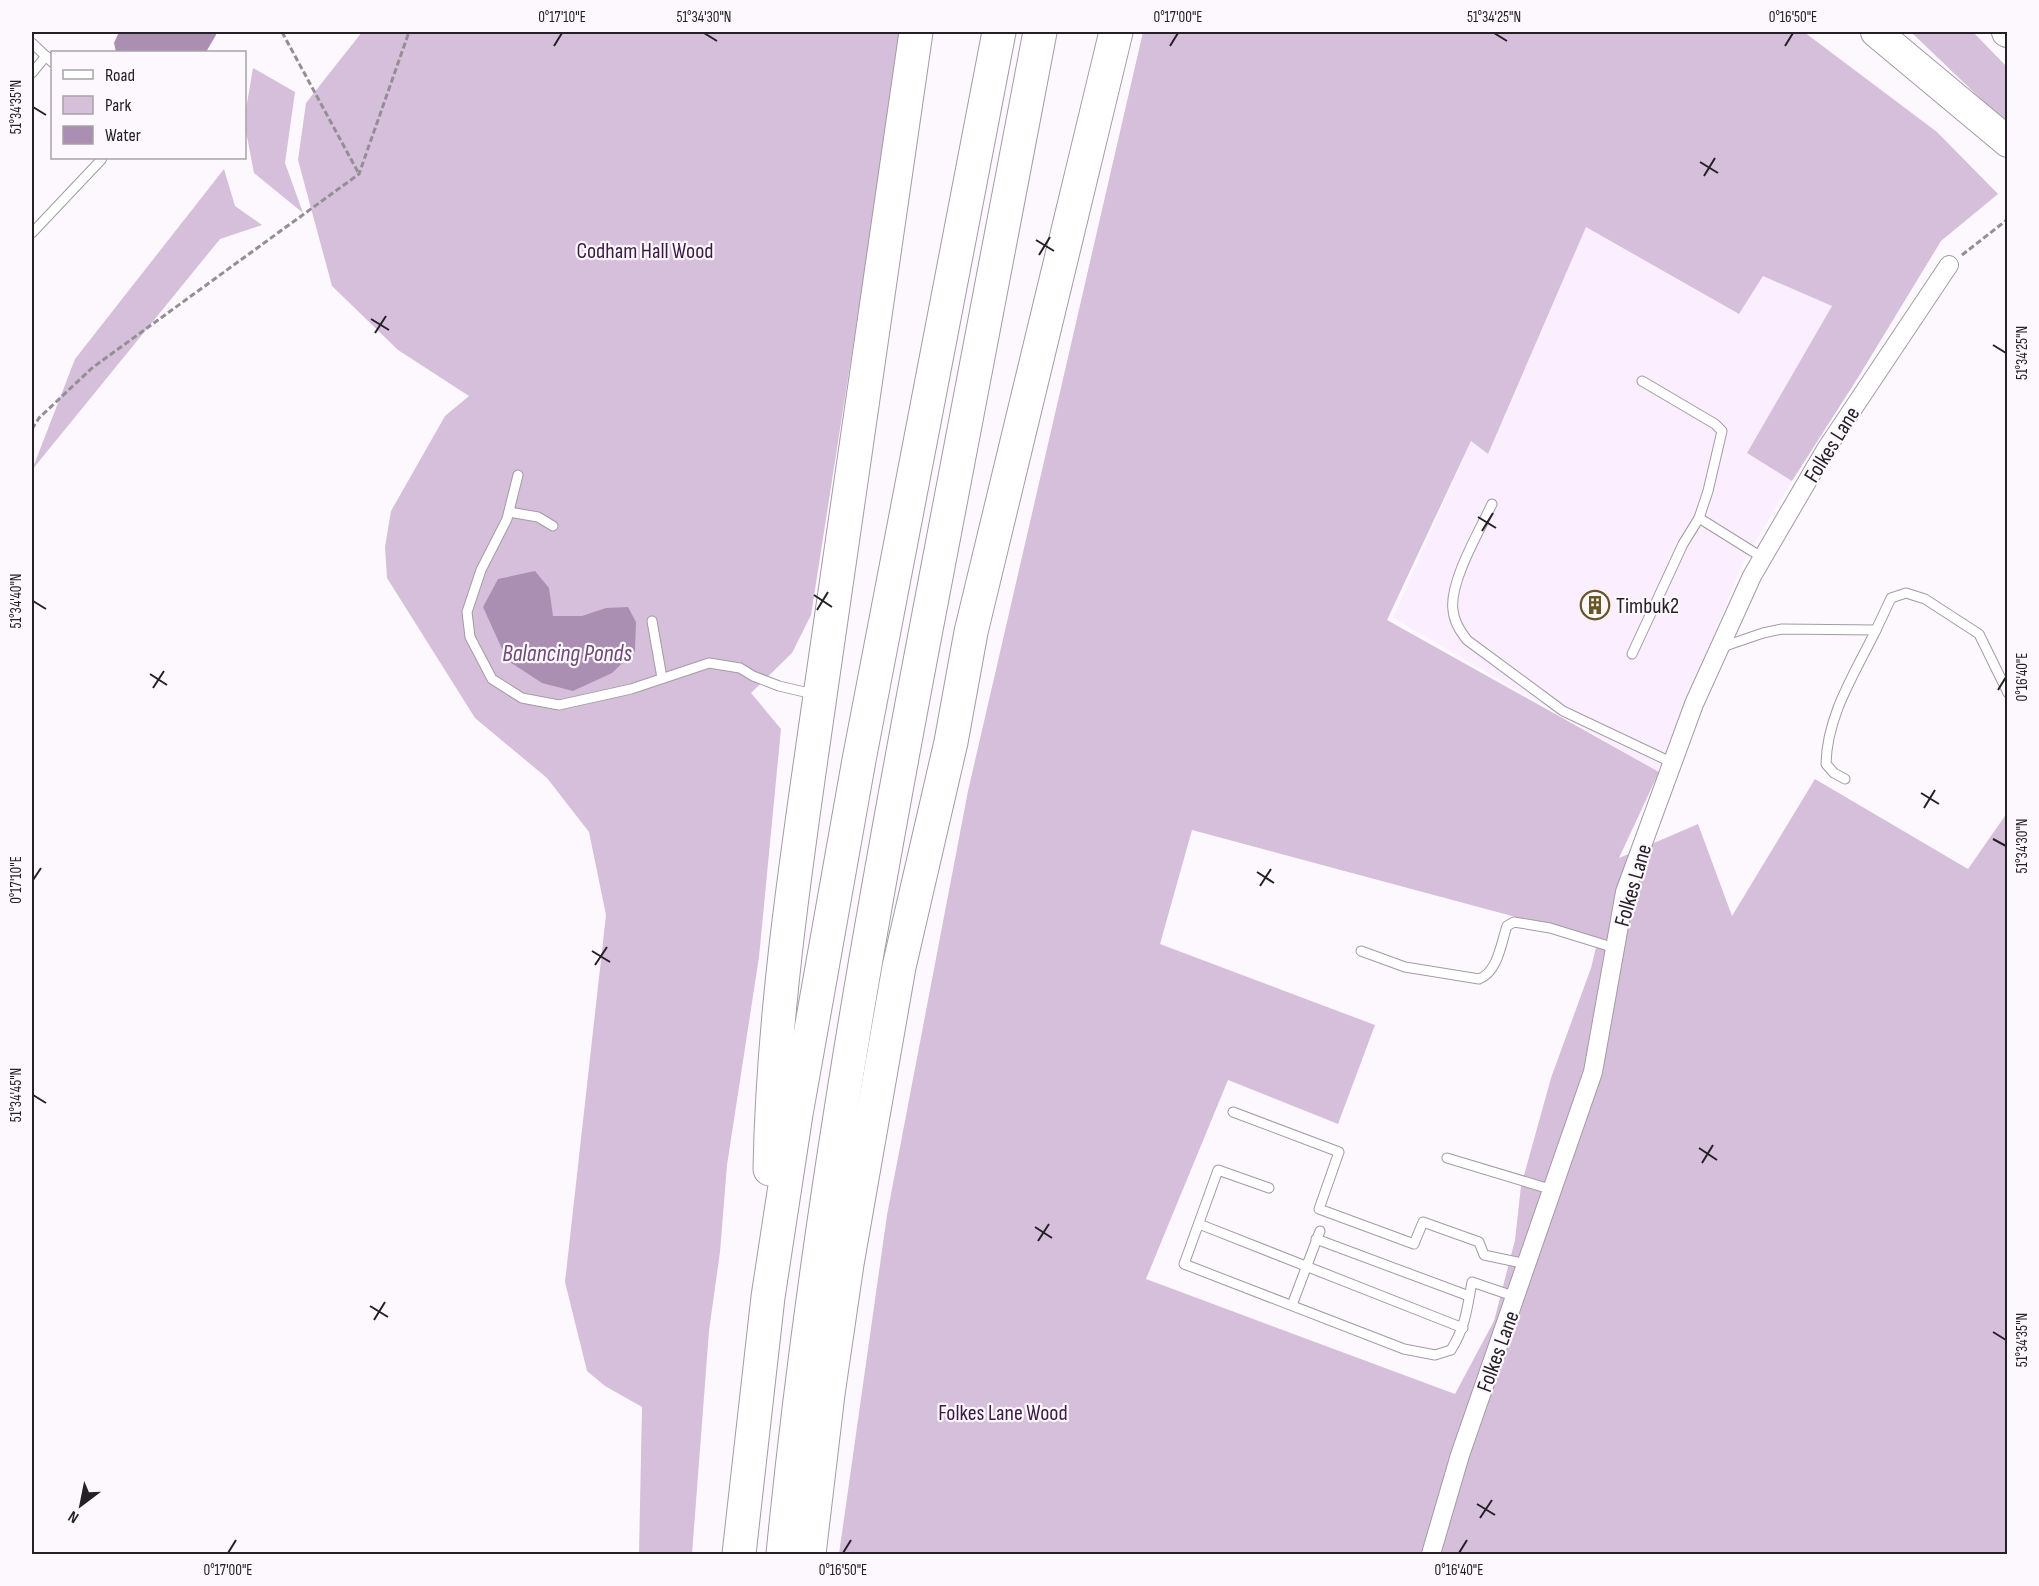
<svg xmlns="http://www.w3.org/2000/svg" width="2039" height="1586" font-family="'Sofia Sans Condensed',sans-serif">
  <rect width="100%" height="100%" fill="#fdf8fe"/>
  <path fill="#fbeefe" d="M 1586,226 L 1739,314 L 1763,276 L 1833,306 L 1747,453 L 1792,481 L 1743,562 L 1659,772 L 1393,618 L 1471,441 L 1488,453 Z"/>
  <g fill="#d6bfdb" fill-rule="evenodd">
    <path d="M 362,32 L 902,32 L 811,615 L 792,653 L 751,693 L 781,729 L 759,957 L 727,1165 L 720,1252 L 709,1331 L 692,1554 L 639,1554 L 642,1407 L 605,1386 L 587,1371 L 565,1282 L 606,915 L 589,832 L 547,778 L 475,718 L 387,578 L 385,547 L 391,511 L 445,416 L 469,396 L 398,350 L 332,286 L 298,160 L 306,103 Z"/>
    <path d="M 1143,32 L 1804,32 L 1937,132 L 1998,194 L 1941,241 L 1859,376 L 1792,481 L 1747,453 L 1832,306 L 1763,276 L 1739,314 L 1586,227 L 1488,454 L 1471,441 L 1387,620 L 1659,772 L 1619,858 L 1698,824 L 1732,916 L 1815,779 L 1968,869 L 2007,813 L 2007,1554 L 839,1554 L 887,1215 L 968,791 ZM 1192,830 L 1598,939 L 1591,968 L 1551,1078 L 1521,1186 L 1515,1240 L 1494,1321 L 1455,1394 L 1146,1279 L 1228,1080 L 1338,1124 L 1375,1025 L 1160,944 Z"/>
    <path d="M 1911,32 L 1973,32 L 2007,67 L 2007,124 Z"/>
    <path d="M 253,68 L 295,92 L 285,163 L 303,213 L 254,173 L 244,121 Z"/>
    <path d="M 224,169 L 235,206 L 262,225 L 220,239 L 32,470 L 75,359 Z"/>
  </g>
  <g fill="#ab8fb2">
    <path d="M 119,32 L 215,32 L 216,35 L 206,52 L 116,52 L 114,43 Z"/>
    <path d="M 535,571 L 549,588 L 553,616 L 582,616 L 606,608 L 628,607 L 636,622 L 635,651 L 612,673 L 573,691 L 542,683 L 507,660 L 483,607 L 498,579 Z"/>
  </g>
  <g fill="none" stroke-linecap="round" stroke-linejoin="round">
    <g stroke="#a39ba5" stroke-width="11">
      <g id="service">
        <path d="M 32,43 L 52,62"/>
        <path d="M 32,73 L 46,56"/>
        <path d="M 32,233 L 101,160 L 102,158"/>
        <path d="M 1642,381 L 1715,424 L 1722,431 L 1708,491 L 1699,518"/>
        <path d="M 518,475 L 507,519 L 481,570 L 467,612 L 470,637 L 492,679 L 522,698 L 559,705 L 631,689 L 709,663 L 740,668 L 753,676 L 779,686 L 813,694"/>
        <path d="M 1492,504 C 1480,530 1449,582 1453,610 C 1454,622 1460,631 1467,640 L 1563,711 L 1673,763"/>
        <path d="M 509,512 L 538,517 L 553,526"/>
        <path d="M 652,621 L 662,678"/>
        <path d="M 1876,630 L 1891,598 L 1906,593 L 1925,599 L 1979,634 L 2008,693"/>
        <path d="M 1722,647 L 1763,633 L 1782,629 L 1876,630 C 1855,673 1827,715 1826,764 L 1834,773 L 1845,779"/>
        <path d="M 1632,654 L 1683,544 L 1699,518 L 1763,558"/>
        <path d="M 1361,951 L 1405,967 L 1479,979 C 1498,972 1501,943 1507,926 L 1514,922 L 1550,928 L 1615,948"/>
        <path d="M 1233,1112 L 1339,1152 L 1319,1209 L 1414,1244 L 1423,1222 L 1479,1242 L 1484,1255 L 1527,1264"/>
        <path d="M 1447,1158 L 1553,1190"/>
        <path d="M 1269,1188 L 1218,1170 L 1184,1264 L 1404,1349 L 1435,1355 L 1451,1350 C 1466,1326 1467,1308 1472,1282 L 1516,1297"/>
        <path d="M 1199,1224 L 1463,1328"/>
        <path d="M 1316,1239 L 1469,1296"/>
        <path d="M 1292,1305 L 1320,1231"/>
      </g>
    </g>
    <g stroke="#a39ba5" stroke-width="20">
      <path id="minor" d="M 1431,1554 L 1460,1455 L 1593,1072 L 1625,892 L 1694,704 L 1752,576 L 1826,449 L 1949,265"/>
    </g>
    <g stroke="#a39ba5" stroke-width="32">
      <g id="trunk">
        <path d="M 1876,32 L 2008,142"/>
        <path d="M 2007,32 L 2008,32"/>
      </g>
    </g>
    <g stroke="#a39ba5" stroke-width="35">
      <g id="motorway">
        <path d="M 770,1169 C 773,1006 799,844 822,682 C 853,465 884,248 916,32"/>
        <path d="M 739,1554 L 768,1297 L 796,1114 L 859,760 L 999,32"/>
        <path d="M 783,1554 C 814,1240 869,929 928,619 C 966,423 1003,227 1040,32"/>
        <path d="M 809,1554 L 828,1394 L 847,1264 L 899,967 L 951,742 L 971,632 L 1116,32"/>
      </g>
    </g>
    <g stroke="#938f94" stroke-width="3" stroke-dasharray="6 3" stroke-linecap="butt">
      <path d="M 282,32 L 359,174"/>
      <path d="M 1962,255 L 2008,219"/>
      <path d="M 32,429 L 39,418 L 92,368 L 359,174 L 409,32"/>
    </g>
    <use href="#service" stroke="#fff" stroke-width="9"/>
    <use href="#minor" stroke="#fff" stroke-width="18"/>
    <use href="#trunk" stroke="#fff" stroke-width="30"/>
    <use href="#motorway" stroke="#fff" stroke-width="33"/>
  </g>
  <path fill="none" stroke="#242125" stroke-width="2" d="M 704,33 L 717,41M 1494,33 L 1507,41M 554,46 L 562,33M 1170,46 L 1178,33M 1785,46 L 1793,33M 33,107 L 46,115M 1700,162 L 1718,173M 1704,176 L 1715,158M 1036,240 L 1054,251M 1039,255 L 1050,237M 371,319 L 389,330M 375,333 L 386,316M 1993,345 L 2006,353M 1478,517 L 1496,528M 1482,531 L 1493,513M 814,595 L 832,607M 33,601 L 46,609M 817,610 L 828,592M 150,674 L 167,685M 153,688 L 164,671M 1998,690 L 2006,677M 1921,793 L 1939,804M 1924,808 L 1935,790M 1993,839 L 2006,846M 1257,872 L 1274,883M 33,880 L 41,868M 1260,886 L 1271,869M 592,951 L 610,962M 595,965 L 607,947M 33,1095 L 46,1103M 1699,1148 L 1717,1160M 1702,1163 L 1713,1145M 1035,1227 L 1052,1238M 1038,1241 L 1049,1224M 370,1306 L 388,1317M 374,1320 L 385,1302M 1993,1332 L 2006,1340M 1477,1504 L 1495,1515M 1480,1518 L 1492,1500M 228,1553 L 236,1540M 843,1553 L 851,1540M 1459,1553 L 1467,1540"/>
  <defs>
    <g id="building-ring" transform="scale(1.5)"><circle r="9.5" fill="#fdf8fe" stroke="#665724" stroke-width="1.5"/><path d="M-4-6H4V6H1V3H-1V6H-4ZM-2.5-4.3h1.7v1.8h-1.7ZM.8-4.3h1.7v1.8H.8ZM-2.5-1h1.7V.8h-1.7ZM.8-1h1.7V.8H.8Z" fill="#665724"/></g>
  </defs>
  <g fill-rule="evenodd">
    <use href="#building-ring" x="1595" y="605"/>
  </g>
  <g text-anchor="middle" stroke-width="4.5" stroke-linejoin="round" paint-order="stroke">
    <g font-size="22" fill="#3d1846" stroke="#fdf8fe">
      <text x="645" y="258">Codham Hall Wood</text>
      <text x="1003" y="1420">Folkes Lane Wood</text>
    </g>
    <g font-size="22" fill="#242125" stroke="#fdf8fe">
      <text transform="translate(1831 444) rotate(-58)" y="8">Folkes Lane</text>
      <text transform="translate(1632 885) rotate(-74)" y="8">Folkes Lane</text>
      <text transform="translate(1497 1351) rotate(-70)" y="8">Folkes Lane</text>
    </g>
    <g font-size="22" fill="#242125" stroke="#fdf8fe" text-anchor="start">
      <text x="1616" y="613">Timbuk2</text>
    </g>
    <g font-size="24" font-style="italic" fill="#6e4677" stroke="#fdf8fe">
      <text x="567" y="661">Balancing Ponds</text>
    </g>
  </g>
  <rect width="2039" height="1586" fill="none" stroke="#fdf8fe" stroke-width="66"/>
  <rect x="51" y="51" width="195" height="108" fill="#fdf8fe" stroke="#a6a2a7" stroke-width="1.5"/>
  <rect x="63" y="70" width="30" height="9" fill="#ffffff" stroke="#a6a2a7" stroke-width="1.5"/>
  <text x="105" y="81" font-size="18" fill="#242125">Road</text>
  <rect x="63" y="96" width="30" height="18" fill="#d6bfdb" stroke="#a6a2a7" stroke-width="1.5"/>
  <text x="105" y="111" font-size="18" fill="#242125">Park</text>
  <rect x="63" y="126" width="30" height="18" fill="#ab8fb2" stroke="#a6a2a7" stroke-width="1.5"/>
  <text x="105" y="141" font-size="18" fill="#242125">Water</text>
  <g transform="translate(81 1505) rotate(212)" stroke="#fdf8fe" stroke-width="4.5" paint-order="stroke">
  <path d="M0-4.5L10 22L0 15L-10 22Z" fill="#242125"/>
  <text y="-9" font-size="16" font-weight="bold" text-anchor="middle" fill="#242125">N</text>
  </g>
  <rect x="33" y="33" width="1973" height="1520" fill="none" stroke="#242125" stroke-width="2"/>
  <g font-size="15" text-anchor="middle" fill="#242125">
    <text x="562" y="22">0°17'10"E</text>
    <text x="704" y="22">51°34'30"N</text>
    <text x="1178" y="22">0°17'00"E</text>
    <text x="1494" y="22">51°34'25"N</text>
    <text x="1793" y="22">0°16'50"E</text>
    <text transform="translate(16 107) rotate(-90)" y="5">51°34'35"N</text>
    <text transform="translate(2022 353) rotate(-90)" y="5">51°34'25"N</text>
    <text transform="translate(16 601) rotate(-90)" y="5">51°34'40"N</text>
    <text transform="translate(2022 677) rotate(-90)" y="5">0°16'40"E</text>
    <text transform="translate(2022 846) rotate(-90)" y="5">51°34'30"N</text>
    <text transform="translate(16 880) rotate(-90)" y="5">0°17'10"E</text>
    <text transform="translate(16 1095) rotate(-90)" y="5">51°34'45"N</text>
    <text transform="translate(2022 1340) rotate(-90)" y="5">51°34'35"N</text>
    <text x="228" y="1575">0°17'00"E</text>
    <text x="843" y="1575">0°16'50"E</text>
    <text x="1459" y="1575">0°16'40"E</text>
  </g>
</svg>
